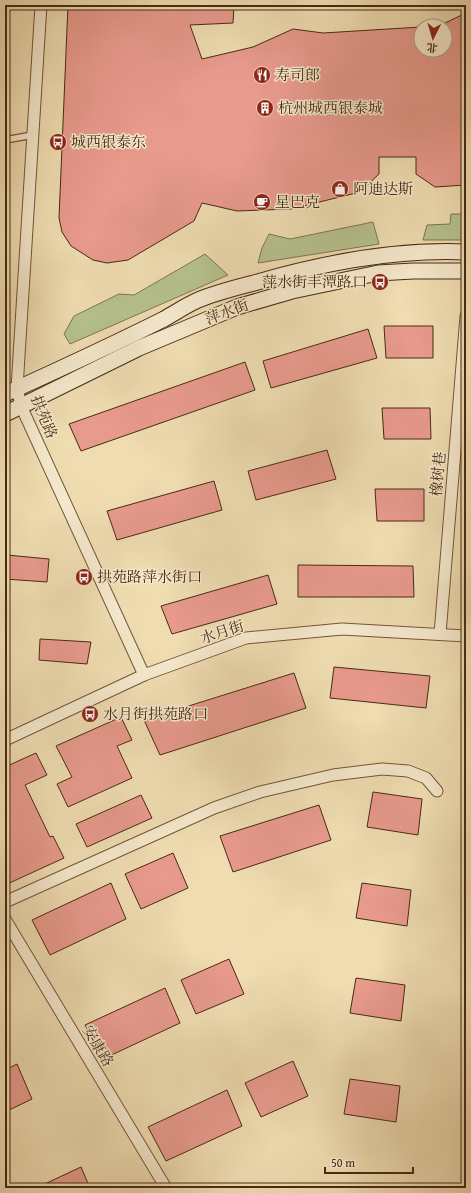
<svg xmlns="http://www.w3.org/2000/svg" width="471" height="1193" font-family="'Gentium Book Plus','Noto Serif SC',serif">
  <rect width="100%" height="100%" fill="#efdcb1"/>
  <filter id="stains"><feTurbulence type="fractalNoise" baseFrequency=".005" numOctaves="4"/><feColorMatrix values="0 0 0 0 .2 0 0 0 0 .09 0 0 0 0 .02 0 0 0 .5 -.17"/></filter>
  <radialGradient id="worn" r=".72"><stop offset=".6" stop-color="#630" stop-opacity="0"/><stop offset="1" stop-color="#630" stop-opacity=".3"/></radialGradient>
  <g fill="#b5c18e" stroke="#7e7650">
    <path d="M 451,214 L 466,214 L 466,240 L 423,240 L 427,225 L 450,224 Z"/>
    <path d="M 373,222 L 379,244 L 258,263 L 262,248 L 269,234 L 290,239 Z"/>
    <path d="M 205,254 L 228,275 L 70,344 L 64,334 L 74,316 L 119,294 L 134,295 Z"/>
  </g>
  <g fill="#e89a8d" stroke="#482a11">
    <path d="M 68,5 L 234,5 L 233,23 L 190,25 L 202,59 L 253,47 L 293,29 L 323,33 L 421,27 L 421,50 L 445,50 L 445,23 L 466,13 L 466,185 L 435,187 L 416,174 L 416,157 L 379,157 L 379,174 L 360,192 L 291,209 L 237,211 L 202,203 L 194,221 L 128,260 L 107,263 L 93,260 L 71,246 L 62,232 L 59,218 Z"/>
    <path d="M 384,326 L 433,326 L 433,358 L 386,358 Z"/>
    <path d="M 368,329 L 377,358 L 271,388 L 263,361 Z"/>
    <path d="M 245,362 L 255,390 L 81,451 L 69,424 Z"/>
    <path d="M 382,408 L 430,408 L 431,439 L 384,439 Z"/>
    <path d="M 327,450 L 336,479 L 256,500 L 248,471 Z"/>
    <path d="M 214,481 L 222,510 L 117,540 L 107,511 Z"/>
    <path d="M 375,489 L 424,489 L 424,521 L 377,521 Z"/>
    <path d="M 7,555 L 49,559 L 47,582 L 5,579 Z"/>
    <path d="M 298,565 L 413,566 L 414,597 L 298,597 Z"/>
    <path d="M 268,575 L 277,604 L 172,634 L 161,606 Z"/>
    <path d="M 40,639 L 91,642 L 87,664 L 39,660 Z"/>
    <path d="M 334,667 L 430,676 L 426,708 L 330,698 Z"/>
    <path d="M 294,673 L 306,708 L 160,755 L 144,720 Z"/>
    <path d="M 121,717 L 132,740 L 117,746 L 132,778 L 68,807 L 57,784 L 72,777 L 56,746 Z"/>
    <path d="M 36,753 L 47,775 L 25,785 L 50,837 L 53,836 L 64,858 L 5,885 L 5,767 Z"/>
    <path d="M 373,792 L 422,799 L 418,835 L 367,827 Z"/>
    <path d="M 141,795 L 152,818 L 87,847 L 76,824 Z"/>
    <path d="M 319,805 L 331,840 L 233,872 L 220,836 Z"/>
    <path d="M 173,853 L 188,888 L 141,909 L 125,874 Z"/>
    <path d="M 111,883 L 126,919 L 50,955 L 32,920 Z"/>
    <path d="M 362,883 L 411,890 L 407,926 L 356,918 Z"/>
    <path d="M 229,959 L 244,994 L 196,1014 L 181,980 Z"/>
    <path d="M 356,978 L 405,985 L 401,1021 L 350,1013 Z"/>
    <path d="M 165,988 L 180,1023 L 103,1059 L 85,1025 Z"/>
    <path d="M 293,1061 L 308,1096 L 261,1117 L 245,1083 Z"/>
    <path d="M 17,1064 L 32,1099 L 5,1112 L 5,1070 Z"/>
    <path d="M 350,1079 L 400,1086 L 396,1122 L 344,1114 Z"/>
    <path d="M 227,1090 L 242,1126 L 166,1161 L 148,1127 Z"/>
    <path d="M 81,1167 L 90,1188 L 36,1188 Z"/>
  </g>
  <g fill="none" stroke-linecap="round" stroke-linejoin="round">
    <g stroke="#725639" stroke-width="8">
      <g id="service">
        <path d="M 5,140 L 33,135"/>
        <path d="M 5,152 L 6,140"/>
      </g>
    </g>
    <g stroke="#725639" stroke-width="13">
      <g id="minor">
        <path d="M 41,5 L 17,388 L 21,406 L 144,675"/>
        <path d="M 440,634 L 466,316"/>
        <path d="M 5,740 L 144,675 L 246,638 L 342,629 L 466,636"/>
        <path d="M 5,902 L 214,808 L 260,792 L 333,775 L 382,769 L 408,771 L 426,778 L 437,791"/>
        <path d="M 5,919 L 166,1188"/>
      </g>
    </g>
    <g stroke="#482a11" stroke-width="17">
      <g id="secondary">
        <path d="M 5,394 C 58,370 112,345 164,319 C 175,313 185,306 196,301 C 214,293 235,288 254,283 C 322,263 394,249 466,252"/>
        <path d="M 5,414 L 139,348 L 237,307 L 292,291 L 378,273 L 413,271 L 466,271"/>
      </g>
    </g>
    <use href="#service" stroke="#f5e8cc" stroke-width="5.5"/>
    <use href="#minor" stroke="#f5e8cc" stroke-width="11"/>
    <use href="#secondary" stroke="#f5e8cc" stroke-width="15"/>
  </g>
  <defs>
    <g id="restaurant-disc" transform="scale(0.9)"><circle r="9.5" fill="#8f2418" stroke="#f5e8cc"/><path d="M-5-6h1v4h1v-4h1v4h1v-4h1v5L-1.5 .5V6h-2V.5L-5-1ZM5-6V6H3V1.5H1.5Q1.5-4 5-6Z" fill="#fff"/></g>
    <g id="building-disc" transform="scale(0.9)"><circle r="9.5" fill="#8f2418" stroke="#f5e8cc"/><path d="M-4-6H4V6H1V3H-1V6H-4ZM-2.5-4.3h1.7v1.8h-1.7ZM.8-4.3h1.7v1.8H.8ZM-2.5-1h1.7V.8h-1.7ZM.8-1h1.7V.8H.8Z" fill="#fff"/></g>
    <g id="bus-disc" transform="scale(0.9)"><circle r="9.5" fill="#8f2418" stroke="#f5e8cc"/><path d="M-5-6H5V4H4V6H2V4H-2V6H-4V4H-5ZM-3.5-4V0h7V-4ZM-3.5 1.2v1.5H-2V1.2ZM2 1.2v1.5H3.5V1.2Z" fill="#fff"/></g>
    <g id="shop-disc" transform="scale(0.9)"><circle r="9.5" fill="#8f2418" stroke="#f5e8cc"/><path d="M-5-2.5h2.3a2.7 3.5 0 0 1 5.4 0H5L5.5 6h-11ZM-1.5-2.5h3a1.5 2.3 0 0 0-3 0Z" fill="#fff"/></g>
    <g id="cafe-disc" transform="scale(0.9)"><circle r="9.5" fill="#8f2418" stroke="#f5e8cc"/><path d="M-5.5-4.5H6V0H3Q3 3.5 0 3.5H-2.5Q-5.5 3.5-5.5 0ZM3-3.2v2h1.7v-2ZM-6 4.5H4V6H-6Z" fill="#fff"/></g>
  </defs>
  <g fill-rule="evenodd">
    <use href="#restaurant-disc" x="262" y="75"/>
    <use href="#building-disc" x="265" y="108"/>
    <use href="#bus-disc" x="58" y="142"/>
    <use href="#shop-disc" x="340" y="189"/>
    <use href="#cafe-disc" x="262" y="202"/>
    <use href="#bus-disc" x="380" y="282"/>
    <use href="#bus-disc" x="84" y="577"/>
    <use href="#bus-disc" x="90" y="714"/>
  </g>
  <g text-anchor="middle" stroke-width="3" stroke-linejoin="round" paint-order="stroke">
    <g font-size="15" fill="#482a11" stroke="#f5e8cc" text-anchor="start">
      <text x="275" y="80">寿司郎</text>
      <text x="278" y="113">杭州城西银泰城</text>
      <text x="71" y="147">城西银泰东</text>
      <text x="353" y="194">阿迪达斯</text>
      <text x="275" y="207">星巴克</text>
      <text x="367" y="287" text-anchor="end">萍水街丰潭路口</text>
      <text x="97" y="582">拱苑路萍水街口</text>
      <text x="103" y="719">水月街拱苑路口</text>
    </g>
    <g font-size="15" fill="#482a11" stroke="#f5e8cc">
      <text transform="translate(227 312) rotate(-21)" y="5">萍水街</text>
      <text transform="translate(44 417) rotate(68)" y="5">拱苑路</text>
      <text transform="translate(438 474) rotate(-85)" y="5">橡树巷</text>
      <text transform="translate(222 632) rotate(-18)" y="5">水月街</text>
      <text transform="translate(98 1046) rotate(59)" y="5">安康路</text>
    </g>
  </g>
  <rect width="471" height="1193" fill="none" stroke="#efdcb1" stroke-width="20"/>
  <rect x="6" y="6" width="459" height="1181" fill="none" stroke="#482a11" stroke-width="2"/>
  <rect x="10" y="10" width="451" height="1173" fill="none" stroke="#482a11"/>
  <g transform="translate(433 38) rotate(185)"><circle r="19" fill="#f5e8cc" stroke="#b09c81"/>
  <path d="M0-3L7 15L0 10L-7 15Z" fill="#8f2418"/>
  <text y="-6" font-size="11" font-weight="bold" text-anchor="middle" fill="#482a11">北</text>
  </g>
  <path d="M325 1167v6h88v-6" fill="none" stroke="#482a11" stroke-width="2"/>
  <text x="331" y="1167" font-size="12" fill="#482a11" stroke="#f5e8cc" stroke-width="3" paint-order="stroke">50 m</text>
  <rect width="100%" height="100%" filter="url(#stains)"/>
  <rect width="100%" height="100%" fill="url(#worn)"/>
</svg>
